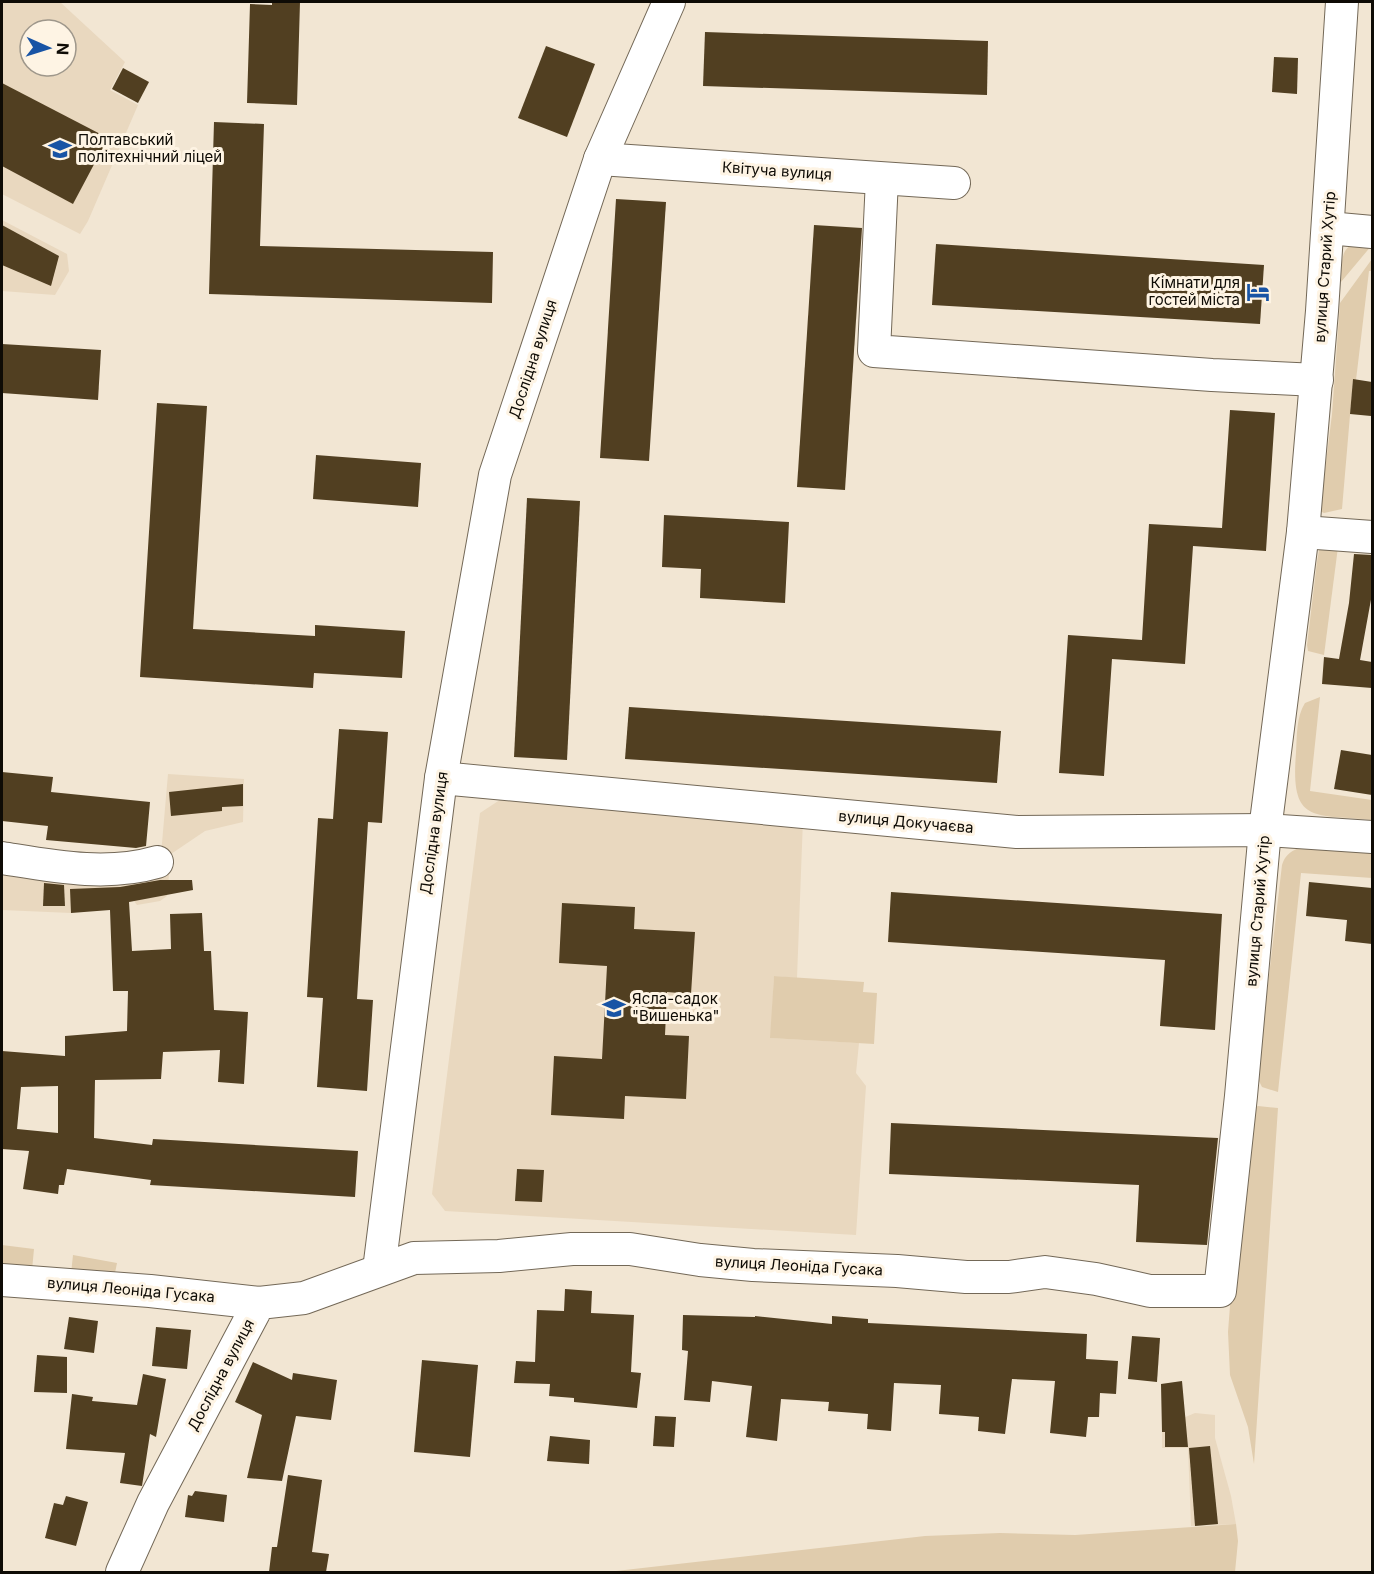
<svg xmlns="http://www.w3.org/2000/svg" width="1374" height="1574" font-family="Inter,sans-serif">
  <rect width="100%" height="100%" fill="#f2e6d3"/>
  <g fill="#e9d8bf" fill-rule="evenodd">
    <path d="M 2,2 L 60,2 L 125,62 L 110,90 L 138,105 L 88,221 L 80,234 L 2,194 ZM 30,30 L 66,30 L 66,66 L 30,66 Z"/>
    <path d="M 2,220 L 67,254 L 69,271 L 55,295 L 2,291 Z"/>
    <path d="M 168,774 L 244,779 L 243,822 L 205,831 L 171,854 L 167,896 L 160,901 L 137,905 L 134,901 L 71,913 L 2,910 L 2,863 L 160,866 Z"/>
    <path d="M 512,792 L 803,819 L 797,978 L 774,976 L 771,1038 L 859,1043 L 856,1073 L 866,1086 L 856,1235 L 445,1211 L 432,1194 L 480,813 Z"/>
    <path d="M 1195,1413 L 1215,1415 L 1215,1438 L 1231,1496 L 1236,1524 L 1191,1526 L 1188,1448 L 1162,1448 L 1162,1419 L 1183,1418 Z"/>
  </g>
  <g fill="#e0ccad">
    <path d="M 1354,244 L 1372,245 L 1341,282 C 1342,268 1339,249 1354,244 Z"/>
    <path d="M 1372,259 L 1372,271 L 1369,271 L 1356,380 L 1353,380 L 1342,509 L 1324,513 L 1320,511 L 1332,414 L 1340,303 Z"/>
    <path d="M 1323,544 L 1338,547 L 1324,655 L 1308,651 L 1307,645 L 1317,562 L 1319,550 Z"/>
    <path d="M 1320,697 L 1310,791 L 1372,800 L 1372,820 C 1314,814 1290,825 1296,753 C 1297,737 1296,717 1305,703 Z"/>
    <path d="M 1299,848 L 1372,848 L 1372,878 L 1301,873 L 1278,1092 L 1262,1087 L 1258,1079 L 1259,1061 L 1282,865 C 1285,856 1289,852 1299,848 Z"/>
    <path d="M 774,976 L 864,982 L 863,992 L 877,993 L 874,1044 L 770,1038 Z"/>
    <path d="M 1258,1106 L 1278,1108 L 1254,1464 L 1248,1427 L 1230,1375 L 1228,1332 L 1232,1280 L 1253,1108 Z"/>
    <path d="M 2,1245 L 34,1249 L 32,1270 L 2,1267 Z"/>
    <path d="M 73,1255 L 117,1263 L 114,1278 L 71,1274 Z"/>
    <path d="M 1236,1524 L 1238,1541 L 1235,1572 L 607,1572 L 925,1536 L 1000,1533 L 1075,1535 Z"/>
  </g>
  <g fill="#513f21" fill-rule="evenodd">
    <path d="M 272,2 L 300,2 L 297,105 L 247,103 L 250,4 L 272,5 Z"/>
    <path d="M 705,32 L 988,41 L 987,95 L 703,86 Z"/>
    <path d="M 546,46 L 595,64 L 567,137 L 518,118 Z"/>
    <path d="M 1274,57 L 1298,58 L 1297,94 L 1272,92 Z"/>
    <path d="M 123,68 L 149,82 L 138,103 L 112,89 Z"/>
    <path d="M 2,83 L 108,138 L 73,204 L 2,166 Z"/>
    <path d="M 214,122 L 264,124 L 260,246 L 493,252 L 492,303 L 209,294 Z"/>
    <path d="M 616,199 L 666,202 L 649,461 L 600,458 Z"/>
    <path d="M 2,225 L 59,256 L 51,286 L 2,265 Z"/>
    <path d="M 814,225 L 862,228 L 845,490 L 797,487 Z"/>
    <path d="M 936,244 L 1264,265 L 1260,324 L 932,305 Z"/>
    <path d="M 2,344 L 101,350 L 98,400 L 2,393 Z"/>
    <path d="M 1353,379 L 1372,382 L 1371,416 L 1350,414 Z"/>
    <path d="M 157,403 L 207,406 L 193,629 L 315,636 L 315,625 L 405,631 L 402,678 L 314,673 L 313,688 L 140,677 Z"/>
    <path d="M 1230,410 L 1275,413 L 1266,551 L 1193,546 L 1185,664 L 1112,659 L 1104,776 L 1059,773 L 1068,635 L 1142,640 L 1149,524 L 1222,528 Z"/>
    <path d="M 316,455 L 421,463 L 418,507 L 313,499 Z"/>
    <path d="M 527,498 L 580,501 L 567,760 L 514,757 Z"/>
    <path d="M 664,515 L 789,522 L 785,603 L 700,598 L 701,569 L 662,567 Z"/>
    <path d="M 1354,554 L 1372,555 L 1372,594 L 1360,660 L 1372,662 L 1372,688 L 1322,684 L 1324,657 L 1339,659 L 1349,603 Z"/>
    <path d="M 629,707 L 1001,731 L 997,783 L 625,759 Z"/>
    <path d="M 339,729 L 388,732 L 382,823 L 368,822 L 357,999 L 373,1000 L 367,1091 L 317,1087 L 323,998 L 307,997 L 318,818 L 333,819 Z"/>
    <path d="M 1341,750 L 1372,755 L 1372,795 L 1334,789 Z"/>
    <path d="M 2,772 L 53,777 L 51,792 L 150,802 L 146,846 L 136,848 L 46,840 L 48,826 L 2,821 Z"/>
    <path d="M 243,784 L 243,806 L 222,807 L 222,811 L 171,816 L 169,792 Z"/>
    <path d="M 160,880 L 192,880 L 193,890 L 129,902 L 132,951 L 171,949 L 170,914 L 202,913 L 204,951 L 211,951 L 214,1010 L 248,1012 L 244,1084 L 218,1082 L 220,1050 L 163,1052 L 161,1079 L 95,1080 L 94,1138 L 152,1145 L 153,1139 L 358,1151 L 355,1197 L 150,1185 L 151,1180 L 67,1169 L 64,1185 L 59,1185 L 58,1194 L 23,1189 L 29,1151 L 2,1149 L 2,1051 L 65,1056 L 65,1036 L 127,1031 L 128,991 L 113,991 L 110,910 L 71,913 L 70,889 L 120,887 ZM 58,1086 L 58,1133 L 17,1129 L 21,1087 Z"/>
    <path d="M 1309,882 L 1372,888 L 1372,944 L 1345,941 L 1347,920 L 1306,916 Z"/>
    <path d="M 44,883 L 64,885 L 65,906 L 43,906 Z"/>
    <path d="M 891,892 L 1222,914 L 1215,1030 L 1160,1026 L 1165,960 L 888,942 Z"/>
    <path d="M 562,903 L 635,907 L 634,929 L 695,932 L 691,994 L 667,992 L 665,1035 L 689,1036 L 686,1099 L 625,1096 L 624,1119 L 551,1115 L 554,1056 L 602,1059 L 607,966 L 559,963 Z"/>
    <path d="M 891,1123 L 1218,1138 L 1207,1245 L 1136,1242 L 1139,1185 L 889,1174 Z"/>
    <path d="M 517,1169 L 544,1170 L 542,1202 L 515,1201 Z"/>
    <path d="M 565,1289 L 592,1291 L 591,1313 L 634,1315 L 631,1372 L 641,1373 L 637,1408 L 574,1402 L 574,1398 L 549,1396 L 550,1384 L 514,1383 L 516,1361 L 535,1362 L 537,1310 L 564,1311 Z"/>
    <path d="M 683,1315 L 755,1317 L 755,1316 L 832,1324 L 832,1316 L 868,1319 L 868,1323 L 1087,1334 L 1086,1359 L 1118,1361 L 1116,1394 L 1100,1393 L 1099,1417 L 1088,1417 L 1086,1437 L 1050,1433 L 1055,1381 L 1012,1379 L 1005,1434 L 978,1431 L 979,1417 L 939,1414 L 941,1385 L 894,1383 L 891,1431 L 867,1429 L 868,1414 L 828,1411 L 829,1402 L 781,1399 L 777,1441 L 746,1437 L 752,1386 L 712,1381 L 710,1402 L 684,1400 L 688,1351 L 682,1350 Z"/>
    <path d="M 69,1317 L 98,1321 L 94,1353 L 64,1349 Z"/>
    <path d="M 156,1327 L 191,1330 L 187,1369 L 152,1366 Z"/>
    <path d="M 1132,1336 L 1160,1338 L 1157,1382 L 1128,1379 Z"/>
    <path d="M 37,1355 L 67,1357 L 67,1393 L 34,1392 Z"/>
    <path d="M 422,1360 L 478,1365 L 470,1457 L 414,1452 Z"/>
    <path d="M 253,1362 L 292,1380 L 293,1373 L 337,1380 L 331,1420 L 296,1416 L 282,1481 L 247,1478 L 262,1415 L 235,1402 Z"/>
    <path d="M 143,1374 L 166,1379 L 156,1437 L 150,1434 L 142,1486 L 120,1483 L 125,1453 L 66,1449 L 72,1394 L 93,1397 L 92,1401 L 137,1405 Z"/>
    <path d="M 1182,1381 L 1188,1447 L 1165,1447 L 1165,1432 L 1162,1432 L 1161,1384 Z"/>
    <path d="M 655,1416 L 676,1417 L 674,1447 L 653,1446 Z"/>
    <path d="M 550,1436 L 590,1440 L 589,1464 L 547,1461 Z"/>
    <path d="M 1210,1446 L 1218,1524 L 1195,1526 L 1189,1448 Z"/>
    <path d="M 288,1475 L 322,1480 L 312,1552 L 329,1554 L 326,1572 L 269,1572 L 272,1547 L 277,1547 Z"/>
    <path d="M 195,1491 L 227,1495 L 224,1522 L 185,1517 L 188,1495 L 192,1496 Z"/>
    <path d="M 66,1496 L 88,1502 L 76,1546 L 45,1538 L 54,1503 L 63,1505 Z"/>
  </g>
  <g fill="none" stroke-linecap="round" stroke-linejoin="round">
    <g stroke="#736857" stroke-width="34">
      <g id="minor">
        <path d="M 600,159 L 954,183"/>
        <path d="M 882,179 L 874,351 L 1212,375 L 1317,380"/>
        <path d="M 1328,228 L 1372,232"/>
        <path d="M 1303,532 L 1372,537"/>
        <path d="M 441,778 L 1017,832 L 1265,830 L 1372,837"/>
        <path d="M 2,858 C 52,866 106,877 157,862"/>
        <path d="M 379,1270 L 441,778 L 495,475 L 600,159 L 669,2"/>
        <path d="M 2,1280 L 150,1291 L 259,1303"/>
        <path d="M 122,1572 L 153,1503 L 259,1303 L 304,1298 L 414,1258 L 499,1256 L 572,1249 L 630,1249 L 700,1260 L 753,1265 L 897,1271 L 966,1277 L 1009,1277 L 1045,1272 L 1096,1279 L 1150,1291 L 1220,1291 L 1241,1096 L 1265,830 L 1303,532 L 1322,311 L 1342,2"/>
      </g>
    </g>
    <use href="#minor" stroke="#fff" stroke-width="32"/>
  </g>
  <defs>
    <g id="university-bare" transform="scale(1.8)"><path d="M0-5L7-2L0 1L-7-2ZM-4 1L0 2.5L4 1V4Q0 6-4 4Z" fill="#1854a5" stroke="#fef4e4" stroke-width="2.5" paint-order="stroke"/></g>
    <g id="hotel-bare" transform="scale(1.8)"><path d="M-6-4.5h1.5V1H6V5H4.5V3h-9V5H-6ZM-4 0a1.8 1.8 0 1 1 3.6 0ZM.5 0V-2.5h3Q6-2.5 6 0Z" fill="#1854a5" stroke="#fef4e4" stroke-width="2.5" paint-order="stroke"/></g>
    <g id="school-bare" transform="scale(1.8)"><path d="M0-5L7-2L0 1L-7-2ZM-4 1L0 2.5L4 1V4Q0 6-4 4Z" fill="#1854a5" stroke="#fef4e4" stroke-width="2.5" paint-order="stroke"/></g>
  </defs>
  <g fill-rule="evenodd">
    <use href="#university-bare" x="60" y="149"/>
    <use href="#hotel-bare" x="1258" y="292"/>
    <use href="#school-bare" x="614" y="1008"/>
  </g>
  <g text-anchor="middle" stroke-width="6" stroke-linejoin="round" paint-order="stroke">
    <g font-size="15" fill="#0e0b05" stroke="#fef4e4" text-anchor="start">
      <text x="78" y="145">Полтавський<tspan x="78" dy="17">політехнічний ліцей</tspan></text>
      <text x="1240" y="288" text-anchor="end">Кімнати для<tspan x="1240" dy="17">гостей міста</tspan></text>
      <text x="632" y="1004">Ясла-садок<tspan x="632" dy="17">"Вишенька"</tspan></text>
    </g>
    <g font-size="15" fill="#0e0b05" stroke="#fef4e4">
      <text transform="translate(777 171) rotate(4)" y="5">Квітуча вулиця</text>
      <text transform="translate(1325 267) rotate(-86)" y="5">вулиця Старий Хутір</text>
      <text transform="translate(533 359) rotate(-72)" y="5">Дослідна вулиця</text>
      <text transform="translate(906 822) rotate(5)" y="5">вулиця Докучаєва</text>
      <text transform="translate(434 833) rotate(-82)" y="5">Дослідна вулиця</text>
      <text transform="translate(1258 911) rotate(-85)" y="5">вулиця Старий Хутір</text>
      <text transform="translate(799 1266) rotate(3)" y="5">вулиця Леоніда Гусака</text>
      <text transform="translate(131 1290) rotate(5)" y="5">вулиця Леоніда Гусака</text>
      <text transform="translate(221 1375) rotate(-62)" y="5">Дослідна вулиця</text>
    </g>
  </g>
  <rect width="1374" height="1574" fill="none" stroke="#0e0b05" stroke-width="6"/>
  <g transform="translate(48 48) rotate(93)"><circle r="28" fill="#fef4e4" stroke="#9e978b" stroke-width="1.5"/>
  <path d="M0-4.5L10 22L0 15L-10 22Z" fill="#1854a5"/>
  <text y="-9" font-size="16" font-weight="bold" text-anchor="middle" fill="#0e0b05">N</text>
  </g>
</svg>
